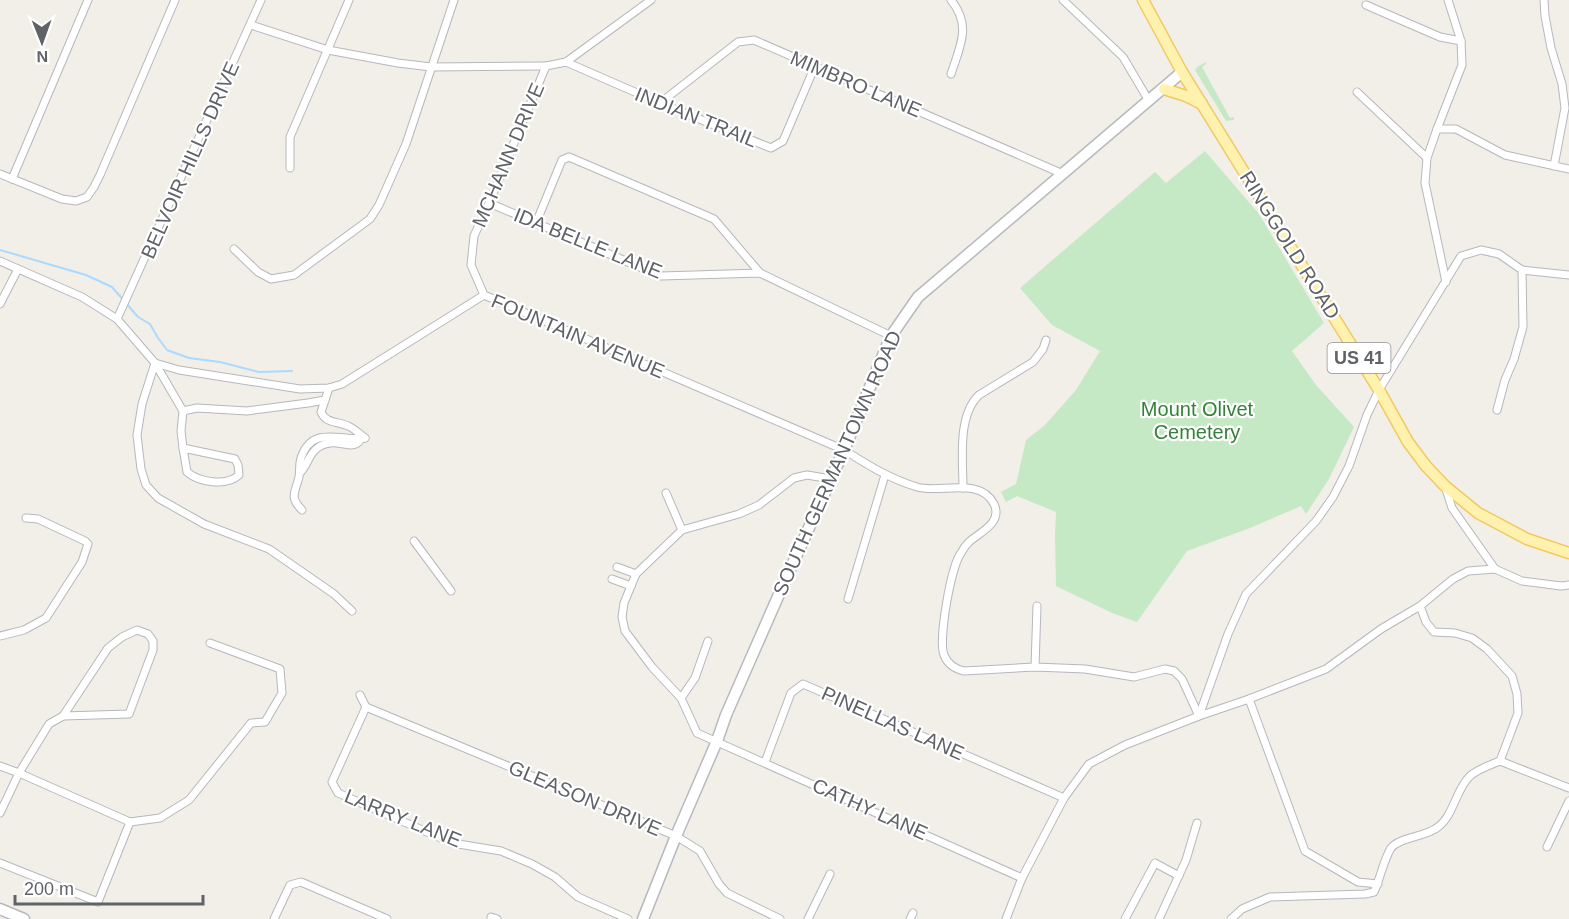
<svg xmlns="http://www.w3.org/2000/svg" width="1569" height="919" font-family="Helvetica,sans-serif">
  <rect width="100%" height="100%" fill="#f1efe8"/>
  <g fill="#c5e8c5">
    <path d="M 1206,62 L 1206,64 L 1202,67 L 1230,118 L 1234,117 L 1234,120 L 1226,121 L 1195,70 L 1197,67 Z"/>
    <path d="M 1205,151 L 1259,214 L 1324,323 L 1292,351 L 1316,385 L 1354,427 L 1329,479 L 1306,514 L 1301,506 L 1250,528 L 1187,551 L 1137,622 L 1112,613 L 1056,586 L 1055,536 L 1056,512 L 1017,496 L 1006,502 L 1001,492 L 1016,484 L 1026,440 L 1045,425 L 1076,390 L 1100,351 L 1052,325 L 1020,288 L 1155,172 L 1166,183 Z"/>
  </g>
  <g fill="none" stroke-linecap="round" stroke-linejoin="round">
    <path stroke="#aadaff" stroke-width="2" d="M 0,250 L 86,275 L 112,287 L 138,317 L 150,324 L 158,338 L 167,350 L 189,358 L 220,362 L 259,372 L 292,371"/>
    <g stroke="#b5b8bc" stroke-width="9">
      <g id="street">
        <path d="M 1063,0 L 1123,57 L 1149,101"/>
        <path d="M 1544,0 L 1545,16 L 1551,48 L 1562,84 L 1565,108 L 1554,166"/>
        <path d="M 1366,5 L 1440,37 L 1461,41"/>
        <path d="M 251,25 L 328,50 L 398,63 L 431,67 L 546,66"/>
        <path d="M 566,62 L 660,103 L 771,148 L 783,141 L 815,66"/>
        <path d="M 951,74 C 960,46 972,26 951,0"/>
        <path d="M 1357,92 L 1427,158"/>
        <path d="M 660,103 L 738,42 L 754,40 L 1063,174"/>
        <path d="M 1437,129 L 1462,65 L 1461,41 L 1448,0"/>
        <path d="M 290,168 L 290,137 L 349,0"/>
        <path d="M 0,174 L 62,199 L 76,201 L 87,197 L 94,187 L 100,175 L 175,0"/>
        <path d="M 12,179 L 88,0"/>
        <path d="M 489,203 L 661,276 L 760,273 L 891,336"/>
        <path d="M 536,223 L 562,160 L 569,157 L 714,219 L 760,273"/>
        <path d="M 234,249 L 258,272 L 271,279 L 294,275 L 370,219 L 379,205 L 406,144 L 454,0"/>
        <path d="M 0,261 L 82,297 L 117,319 L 155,363 L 179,370 L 300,389 L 329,388 L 342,384 L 484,295 L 844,450 C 868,465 890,479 917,487 C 939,494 980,476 994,504 C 1003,523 980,532 969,542 C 966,545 963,549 961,553 C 951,566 938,640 944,655 C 948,665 955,669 964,671 L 1035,667 L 1085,669 L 1134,677 L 1165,669 L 1174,671 L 1182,679 L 1199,716 L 1249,699 L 1326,669 L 1381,629 L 1420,606 L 1453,579 L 1468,571 L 1495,569"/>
        <path d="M 1446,282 L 1425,183 L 1427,158 L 1437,129 L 1456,129 L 1505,155 L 1569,169"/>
        <path d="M 484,295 L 471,265 L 474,236 L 489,203 L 546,66 L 566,62 L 651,0"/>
        <path d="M 0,304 L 18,269"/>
        <path d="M 117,319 L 261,0"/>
        <path d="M 155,363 L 142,404 L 137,435 L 141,469 L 146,485 L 158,498 L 204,524 L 269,549 L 334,594 L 352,611"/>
        <path d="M 155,363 L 183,411"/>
        <path d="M 329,388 L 321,412 C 326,424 338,421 348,426 C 354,428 359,434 365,438"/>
        <path d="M 1497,410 L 1505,380 L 1514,359 L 1523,327 L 1522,270"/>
        <path d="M 183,448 L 181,431 L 183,411 L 197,408 L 247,411 L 308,403 L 325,400"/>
        <path d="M 183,448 L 235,459 L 238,465 L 239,475 C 226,487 199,482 187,472 Z"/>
        <path d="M 300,473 C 310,463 309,446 330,443 C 341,441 354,451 361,439"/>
        <path d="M 831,479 L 807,475 L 794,478 L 759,505 L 739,514 L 682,530 L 636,574 L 624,603 L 622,617 L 625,631 L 652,667 L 681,698 L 697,733 L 1022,878"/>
        <path d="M 1445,486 L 1452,508 L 1495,569 L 1522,581 L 1561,586 L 1569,585"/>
        <path d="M 963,488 C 963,460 957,416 979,395 L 1033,362 L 1043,349 L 1046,340"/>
        <path d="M 666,493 L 682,530"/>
        <path d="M 302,510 C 289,497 295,493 299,477 C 300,471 299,464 301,458 C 312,424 342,442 365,438"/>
        <path d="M 414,541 L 451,591"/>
        <path d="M 617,567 L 636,574"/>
        <path d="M 612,579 L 631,586"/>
        <path d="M 848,599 L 885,475"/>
        <path d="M 137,630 L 148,634 L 153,641 L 153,650 L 129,714 L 63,716 L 108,648 L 122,637 Z"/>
        <path d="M 0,636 L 24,630 L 46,618 L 82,562 L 88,544 L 85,541 L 38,519 L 26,518"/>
        <path d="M 1035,667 L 1037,606"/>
        <path d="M 360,695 L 366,707 L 332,782 L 338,793 L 452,843 L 501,851 L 532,864 L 555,877 L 578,897 L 628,919"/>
        <path d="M 681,698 L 695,678 L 708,641"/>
        <path d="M 1249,699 L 1305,851 L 1358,882 L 1378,884"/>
        <path d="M 366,707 L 676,836 L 700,851 L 719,884 L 727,893 L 780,919"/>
        <path d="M 1500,761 L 1569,788"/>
        <path d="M 765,762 L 791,693 L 803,684 L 1064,798"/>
        <path d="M 0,766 L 19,773 L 130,822 L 160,818 L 189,800 L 251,723 L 265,722 L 282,693 L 280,669 L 210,643"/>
        <path d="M 0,813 L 19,773 L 49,724 L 63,716"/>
        <path d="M 1547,847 L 1569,801"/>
        <path d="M 0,863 L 98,902 L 130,822"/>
        <path d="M 491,917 L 497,919"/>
        <path d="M 274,919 L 290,885 L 301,882 L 387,919"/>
        <path d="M 808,919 L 830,874"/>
        <path d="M 910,919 L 913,913"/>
        <path d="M 1006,919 L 1022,878 L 1064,798 L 1089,764 L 1125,745 L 1199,716 L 1228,634 L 1246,594 L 1316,521 L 1333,497 L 1349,466 L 1367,415 L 1379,390 L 1461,256 L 1481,250 L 1499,254 L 1522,270 L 1569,275"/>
        <path d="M 1125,919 L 1155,863 L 1179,876"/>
        <path d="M 1159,919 L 1186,860 L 1197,823"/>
        <path d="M 1231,919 L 1242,909 L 1270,897 L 1365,894 L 1374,892 C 1380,879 1384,859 1391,848 C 1399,837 1426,837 1438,827 C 1454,815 1456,789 1470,776 C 1478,769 1490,765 1500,761 L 1518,713 L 1517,694 L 1512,676 L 1487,649 L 1472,638 L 1455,633 L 1434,632 L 1426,622 L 1420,606"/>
      </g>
    </g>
    <g stroke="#b6babf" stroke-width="13">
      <g id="secondary">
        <path d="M 0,909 L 24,919"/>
        <path d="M 643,919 L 676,836 L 717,741 L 726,715 L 780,592 L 844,450 L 891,336 L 918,297 L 1182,72"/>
      </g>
    </g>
    <g stroke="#f2c960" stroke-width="13">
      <g id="primary">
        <path d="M 1143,0 L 1182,72 L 1379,390 L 1408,442 L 1426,466 L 1445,486 L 1478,513 L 1527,539 L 1569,553"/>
        <path d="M 1164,89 L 1186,96 L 1202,104"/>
      </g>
    </g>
    <use href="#street" stroke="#fff" stroke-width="7"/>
    <use href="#secondary" stroke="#fff" stroke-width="10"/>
    <use href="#primary" stroke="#fff2af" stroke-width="10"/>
  </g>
  <g text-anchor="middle" stroke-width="4.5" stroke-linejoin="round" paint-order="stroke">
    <rect fill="#fff" stroke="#8f9295" stroke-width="1.5" x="1327.5" y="343" width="63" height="30" rx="4.5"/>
    <g font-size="18" font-weight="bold" fill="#5f6368">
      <text x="1359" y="364">US 41</text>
    </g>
    <g font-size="20" fill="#5f6368" stroke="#fff">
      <text transform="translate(856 84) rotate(23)" y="7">MIMBRO LANE</text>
      <text transform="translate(696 117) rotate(22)" y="7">INDIAN TRAIL</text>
      <text transform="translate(508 155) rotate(-67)" y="7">MCHANN DRIVE</text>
      <text transform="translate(190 160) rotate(-66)" y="7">BELVOIR HILLS DRIVE</text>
      <text transform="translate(588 243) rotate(22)" y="7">IDA BELLE LANE</text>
      <text transform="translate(1290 245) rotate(58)" y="7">RINGGOLD ROAD</text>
      <text transform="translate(578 336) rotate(23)" y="7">FOUNTAIN AVENUE</text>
      <text transform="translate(837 463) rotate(-66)" y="7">SOUTH GERMANTOWN ROAD</text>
      <text transform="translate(893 723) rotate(24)" y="7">PINELLAS LANE</text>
      <text transform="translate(585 798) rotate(23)" y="7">GLEASON DRIVE</text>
      <text transform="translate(870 809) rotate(24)" y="7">CATHY LANE</text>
      <text transform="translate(403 818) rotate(22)" y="7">LARRY LANE</text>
    </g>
    <g font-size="20" fill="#348238" stroke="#fff">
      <text x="1197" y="416">Mount Olivet<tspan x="1197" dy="23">Cemetery</tspan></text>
    </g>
  </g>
  <g transform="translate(42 42) rotate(179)" stroke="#ffffff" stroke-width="4.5" paint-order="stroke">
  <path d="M0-4.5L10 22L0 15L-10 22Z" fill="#5f6368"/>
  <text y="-9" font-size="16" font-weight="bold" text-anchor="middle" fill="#5f6368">N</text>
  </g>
  <path d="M15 895v9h188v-9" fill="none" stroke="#5f6368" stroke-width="3"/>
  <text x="24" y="895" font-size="18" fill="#5f6368" stroke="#ffffff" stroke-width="4.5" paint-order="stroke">200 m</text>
</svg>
